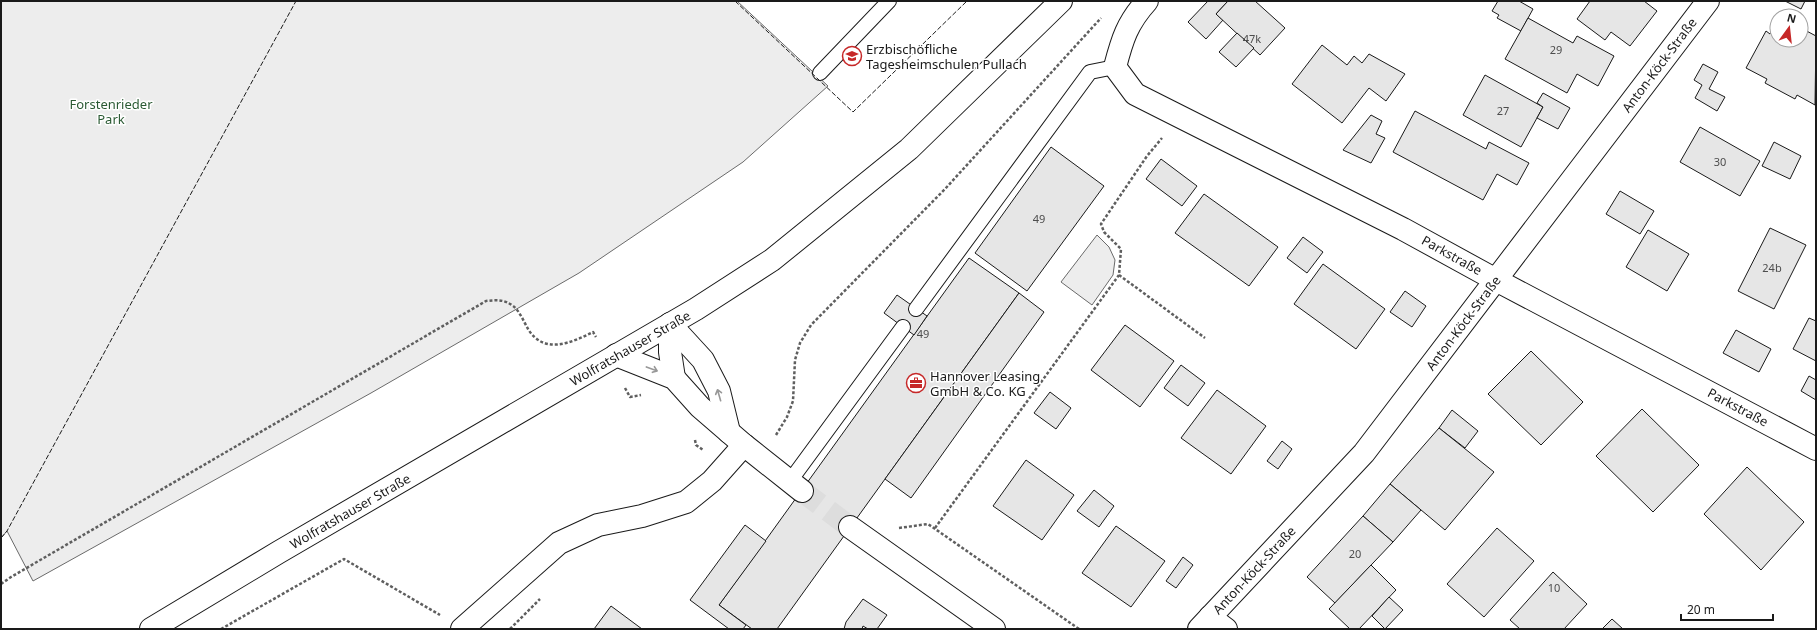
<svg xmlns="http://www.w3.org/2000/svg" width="1817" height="630" font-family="'Noto Sans',sans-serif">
  <rect width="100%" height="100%" fill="#fff"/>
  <g fill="#ededed" stroke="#6a6a6a">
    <path d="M 1,1 L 737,1 L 828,86 L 743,162 L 579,273 L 371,393 L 33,581 L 7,531 L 1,538 Z"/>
    <path d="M 1097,235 L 1109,247 L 1115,260 L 1113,275 L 1092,305 L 1061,282 Z"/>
  </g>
  <g fill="#e6e6e6" stroke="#1a1a1a">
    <path d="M 1208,1 L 1228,1 L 1216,14 L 1223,20 L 1206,39 L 1188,22 Z"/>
    <path d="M 1228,1 L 1255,1 L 1285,28 L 1260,55 L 1216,14 Z"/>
    <path d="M 1498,1 L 1519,1 L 1533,9 L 1521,31 L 1497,18 L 1499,15 L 1492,11 Z"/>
    <path d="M 1590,1 L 1644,1 L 1657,11 L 1630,46 L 1611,32 L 1605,40 L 1577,19 Z"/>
    <path d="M 1785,1 L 1805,1 L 1801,9 Z"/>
    <path d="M 1528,18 L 1573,43 L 1577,36 L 1614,56 L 1598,86 L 1577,74 L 1567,93 L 1505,59 Z"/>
    <path d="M 1777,20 L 1777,40 L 1801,40 L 1801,28 L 1816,36 L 1815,105 L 1797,95 L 1795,99 L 1765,83 L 1767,79 L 1746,68 L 1766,31 L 1770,34 Z"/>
    <path d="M 1237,33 L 1254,48 L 1236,67 L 1219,52 Z"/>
    <path d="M 1322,45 L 1347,65 L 1354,56 L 1362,63 L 1369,54 L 1405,74 L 1386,101 L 1369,88 L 1342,123 L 1292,84 Z"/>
    <path d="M 1703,64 L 1718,72 L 1709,89 L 1725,97 L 1717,111 L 1695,98 L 1702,85 L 1694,80 Z"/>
    <path d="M 1485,75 L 1543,107 L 1521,147 L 1463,115 Z"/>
    <path d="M 1543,93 L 1570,108 L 1558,129 L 1537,118 L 1543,107 L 1537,103 Z"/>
    <path d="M 1415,111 L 1486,149 L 1489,142 L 1529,163 L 1517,185 L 1497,174 L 1483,200 L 1393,152 Z"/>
    <path d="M 1371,115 L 1382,121 L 1376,134 L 1385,138 L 1371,163 L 1343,150 Z"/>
    <path d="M 1700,127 L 1760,161 L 1740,196 L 1680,162 Z"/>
    <path d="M 1774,142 L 1801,156 L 1790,179 L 1762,166 Z"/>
    <path d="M 1051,147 L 1104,186 L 1027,291 L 975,253 Z"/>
    <path d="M 1161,159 L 1197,186 L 1182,206 L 1146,179 Z"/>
    <path d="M 1620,191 L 1654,211 L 1640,234 L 1606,214 Z"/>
    <path d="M 1204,194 L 1278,247 L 1249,286 L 1175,233 Z"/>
    <path d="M 1770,228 L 1806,245 L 1774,309 L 1738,291 Z"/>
    <path d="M 1648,230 L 1689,254 L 1667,291 L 1626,267 Z"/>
    <path d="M 1303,237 L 1323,252 L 1307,273 L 1287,258 Z"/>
    <path d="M 969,258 L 1019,293 L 777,629 L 752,629 L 719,605 Z"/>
    <path d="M 1323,264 L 1385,309 L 1356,349 L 1294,304 Z"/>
    <path d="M 1405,291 L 1426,306 L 1412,327 L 1390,312 Z"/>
    <path d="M 1019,293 L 1044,312 L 911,498 L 885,479 Z"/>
    <path d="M 897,295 L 927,316 L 914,335 L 884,313 Z"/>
    <path d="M 1809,318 L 1816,321 L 1816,361 L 1793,349 Z"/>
    <path d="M 1125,325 L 1174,361 L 1140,407 L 1091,370 Z"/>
    <path d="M 1736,330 L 1771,349 L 1759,372 L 1723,353 Z"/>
    <path d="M 1531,351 L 1583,402 L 1541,445 L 1488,394 Z"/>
    <path d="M 1181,365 L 1205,383 L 1188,406 L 1164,388 Z"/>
    <path d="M 1809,376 L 1816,380 L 1816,400 L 1801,391 Z"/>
    <path d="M 1217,390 L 1266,426 L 1231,474 L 1181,438 Z"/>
    <path d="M 1050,392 L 1071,408 L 1056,429 L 1034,413 Z"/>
    <path d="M 1642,409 L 1699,465 L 1653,512 L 1596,456 Z"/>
    <path d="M 1452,410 L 1478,431 L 1465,448 L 1439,428 Z"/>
    <path d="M 1439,428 L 1494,472 L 1445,530 L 1390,484 Z"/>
    <path d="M 1282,441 L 1292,449 L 1278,469 L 1267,461 Z"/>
    <path d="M 1026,460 L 1074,495 L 1042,540 L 993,506 Z"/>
    <path d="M 1747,467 L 1804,522 L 1761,570 L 1704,514 Z"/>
    <path d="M 1390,484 L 1421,510 L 1393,542 L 1363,516 Z"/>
    <path d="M 1094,490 L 1114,506 L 1099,527 L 1077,511 Z"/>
    <path d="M 1363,516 L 1393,542 L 1335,603 L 1307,577 Z"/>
    <path d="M 745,525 L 766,541 L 719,605 L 746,625 L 743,629 L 729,629 L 690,600 Z"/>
    <path d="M 1116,526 L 1165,561 L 1131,607 L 1082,573 Z"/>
    <path d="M 1497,528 L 1534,561 L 1484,617 L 1447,584 Z"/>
    <path d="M 1183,557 L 1193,565 L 1176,588 L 1166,581 Z"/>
    <path d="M 1371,565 L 1396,590 L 1359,629 L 1350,629 L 1329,609 Z"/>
    <path d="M 1553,572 L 1587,604 L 1564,629 L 1520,629 L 1510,620 Z"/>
    <path d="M 1389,597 L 1403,610 L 1385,629 L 1372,616 Z"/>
    <path d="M 863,599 L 887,615 L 877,629 L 868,629 L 863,626 L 862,629 L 844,629 L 846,622 Z"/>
    <path d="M 611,606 L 642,629 L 594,629 Z"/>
    <path d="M 1612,619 L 1623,629 L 1602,629 Z"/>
  </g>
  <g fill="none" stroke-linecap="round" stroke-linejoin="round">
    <path stroke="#ddd" stroke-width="22" stroke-dasharray="22 11" stroke-linecap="butt" d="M 802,491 L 850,527"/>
    <g stroke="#1a1a1a" stroke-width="16">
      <g id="service">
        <path d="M 820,73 L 889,1"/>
        <path d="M 916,309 L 1090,72 L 1115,67"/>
        <path d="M 790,481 L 903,327"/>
      </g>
    </g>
    <g stroke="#1a1a1a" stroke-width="24">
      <g id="minor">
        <path d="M 1147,1 C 1127,23 1122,40 1115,67 L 1135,94 L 1403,229 L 1496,280 L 1816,449"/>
        <path d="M 670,324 L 703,360 L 719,391 L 729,432"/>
        <path d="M 670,324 L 670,352 L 674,378"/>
        <path d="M 616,355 L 674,378 L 700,407 L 744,445 L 802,491"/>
        <path d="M 850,527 L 994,629"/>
        <path d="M 1210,617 L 1226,629"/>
        <path d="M 462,629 L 559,543 L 598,525 L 642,516 L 686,502 L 712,481 L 744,445"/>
        <path d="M 1199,629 L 1364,453 L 1708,1"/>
      </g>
    </g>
    <g stroke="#1a1a1a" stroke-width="24">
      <path id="primary" d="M 151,629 L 279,552 L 696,309 L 772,260 L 909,149 L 1061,1"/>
    </g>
    <g stroke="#5f5f5f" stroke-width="2.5" stroke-dasharray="3 2" stroke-linecap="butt">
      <path d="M 1119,275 L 1205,338"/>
      <path d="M 625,388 L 630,397 L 641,395"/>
      <path d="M 776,435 L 787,417 L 793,401 L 795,360 L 800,343 L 811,325 L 945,189 L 1101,18"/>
      <path d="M 695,440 L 696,445 L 703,450"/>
      <path d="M 899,528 L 928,524 L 1079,629"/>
      <path d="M 935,528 L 1119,275 L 1121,249 L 1104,232 L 1101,224 L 1147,156 L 1162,138"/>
      <path d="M 1,584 L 11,577 L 486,301 C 496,300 504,299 513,306 C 519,310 524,322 528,329 C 544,355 571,343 593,332 L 596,337"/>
      <path d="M 221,629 L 344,559 L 440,615"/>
      <path d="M 510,629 L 540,599"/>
    </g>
    <use href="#service" stroke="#fff" stroke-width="14"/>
    <use href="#minor" stroke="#fff" stroke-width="22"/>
    <use href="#primary" stroke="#fff" stroke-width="22"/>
    <g stroke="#1a1a1a" stroke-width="1" stroke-dasharray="5 2" stroke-linecap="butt">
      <path d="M 735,1 L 853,112 L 967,1"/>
      <path d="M 1,538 L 7,531 L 296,1"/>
    </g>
  </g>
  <defs><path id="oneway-shaft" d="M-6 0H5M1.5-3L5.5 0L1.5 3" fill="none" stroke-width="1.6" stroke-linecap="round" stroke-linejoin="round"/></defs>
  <g stroke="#989898">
    <use href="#oneway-shaft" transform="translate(652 369) rotate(20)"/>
    <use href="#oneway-shaft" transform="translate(719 395) rotate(-106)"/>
  </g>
  <defs>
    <g id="school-ring" transform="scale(1)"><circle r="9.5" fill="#fff" stroke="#c62828" stroke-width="1.5"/><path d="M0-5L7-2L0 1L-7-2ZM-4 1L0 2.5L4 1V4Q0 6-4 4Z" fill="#c62828"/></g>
    <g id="office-ring" transform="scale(1)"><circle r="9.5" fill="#fff" stroke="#c62828" stroke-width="1.5"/><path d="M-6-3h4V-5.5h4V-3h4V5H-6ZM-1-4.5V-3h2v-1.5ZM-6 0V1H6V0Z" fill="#c62828"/></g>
  </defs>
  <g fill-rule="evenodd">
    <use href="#school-ring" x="852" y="56"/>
    <use href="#office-ring" x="916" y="383"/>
  </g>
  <g text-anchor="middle" stroke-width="3" stroke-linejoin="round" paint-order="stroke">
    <g font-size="11" fill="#4d4d4d">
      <text x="1252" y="43">47k</text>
      <text x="1556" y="54">29</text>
      <text x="1503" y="115">27</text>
      <text x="1720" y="166">30</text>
      <text x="1039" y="223">49</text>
      <text x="1772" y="272">24b</text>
      <text x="923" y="338">49</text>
      <text x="1355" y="558">20</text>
      <text x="1554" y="592">10</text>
    </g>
    <g font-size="13" fill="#1a1a1a" stroke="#fff" text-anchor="start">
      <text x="866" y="54">Erzbischöfliche<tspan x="866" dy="15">Tagesheimschulen Pullach</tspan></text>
      <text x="930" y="381">Hannover Leasing<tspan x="930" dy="15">GmbH &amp; Co. KG</tspan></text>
    </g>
    <g font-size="13" fill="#1a1a1a" stroke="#fff">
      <text transform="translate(1659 65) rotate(-53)" y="5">Anton-Köck-Straße</text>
      <text transform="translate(1452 255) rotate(29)" y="5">Parkstraße</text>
      <text transform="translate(1463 323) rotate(-53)" y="5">Anton-Köck-Straße</text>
      <text transform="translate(630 348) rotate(-30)" y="5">Wolfratshauser Straße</text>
      <text transform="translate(1738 407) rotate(28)" y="5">Parkstraße</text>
      <text transform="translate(350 511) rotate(-30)" y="5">Wolfratshauser Straße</text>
      <text transform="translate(1254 570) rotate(-47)" y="5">Anton-Köck-Straße</text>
    </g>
    <g font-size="13" fill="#2b5a34" stroke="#fff">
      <text x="111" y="109">Forstenrieder<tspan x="111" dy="15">Park</tspan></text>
    </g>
  </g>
  <rect width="1817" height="630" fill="none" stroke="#1a1a1a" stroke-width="4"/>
  <g transform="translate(1789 28) rotate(15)"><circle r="19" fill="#ffffff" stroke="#a3a3a3"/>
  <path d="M0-3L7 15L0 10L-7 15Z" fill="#c62828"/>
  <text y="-6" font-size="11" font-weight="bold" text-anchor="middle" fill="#1a1a1a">N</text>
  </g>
  <path d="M1681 614v6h92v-6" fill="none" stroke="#1a1a1a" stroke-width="2"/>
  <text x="1687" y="614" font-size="12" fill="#1a1a1a" stroke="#ffffff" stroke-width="3" paint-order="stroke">20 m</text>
</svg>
